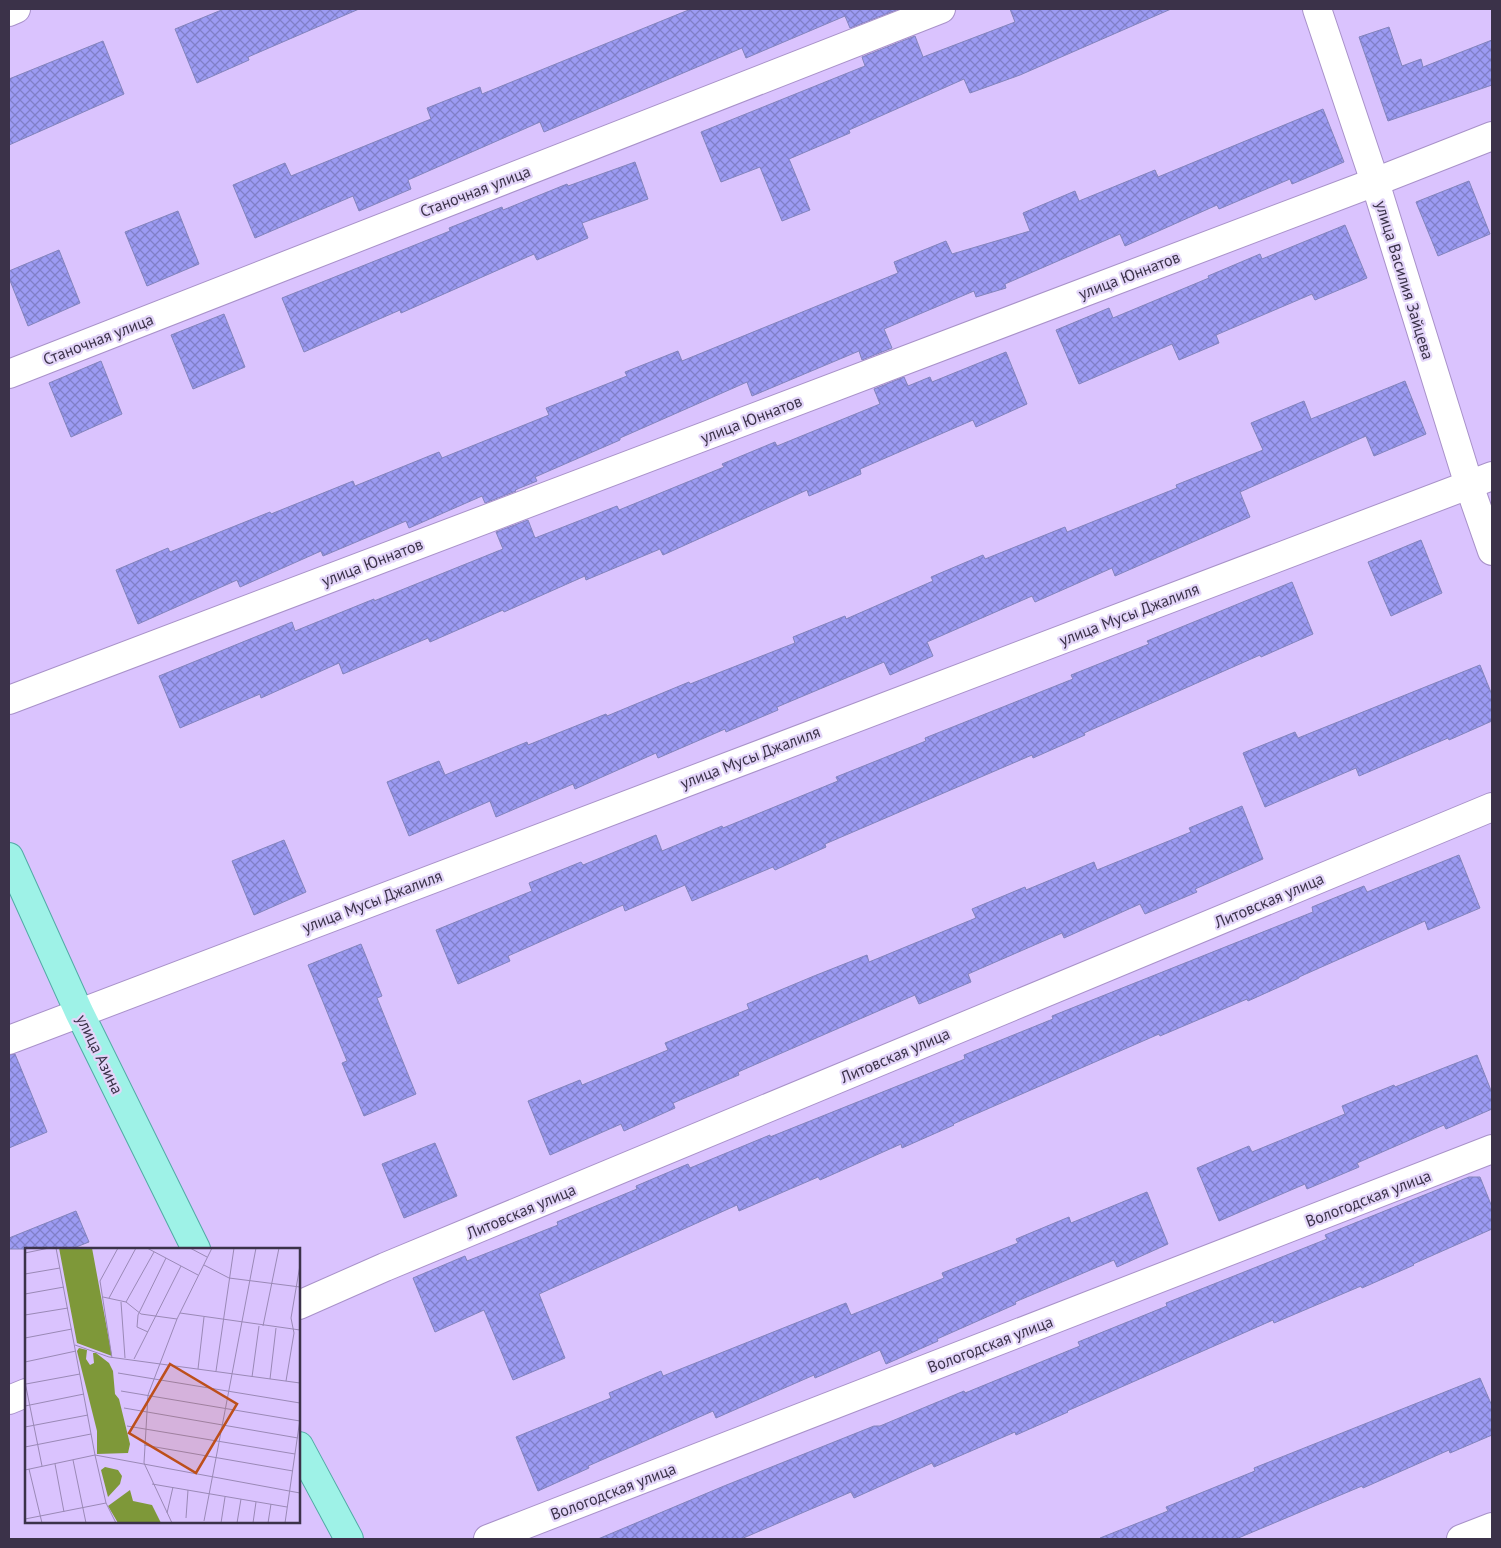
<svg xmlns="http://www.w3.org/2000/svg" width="1501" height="1548" font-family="'PT Sans',sans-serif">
  <defs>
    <pattern id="building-cross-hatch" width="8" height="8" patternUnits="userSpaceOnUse" patternTransform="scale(1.25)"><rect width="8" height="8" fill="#9c9bf3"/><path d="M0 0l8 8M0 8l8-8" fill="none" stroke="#807fc7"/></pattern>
  </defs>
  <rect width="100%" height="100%" fill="#dac3fe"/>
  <g fill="url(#building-cross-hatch)" stroke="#8384bc">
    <path d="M 224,9 L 359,9 L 248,57 L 249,60 L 197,83 L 175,29 Z"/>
    <path d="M 691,9 L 899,9 L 850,28 L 845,16 L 746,58 L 742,48 L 544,132 L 540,122 L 408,180 L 411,189 L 359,211 L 353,196 L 255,238 L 233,185 L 285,163 L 291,176 L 431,119 L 427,108 L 480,87 L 482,94 Z"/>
    <path d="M 1010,9 L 1171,9 L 1020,75 L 970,93 L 964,79 L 849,130 L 850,133 L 789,159 L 810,210 L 782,221 L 760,167 L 721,182 L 701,132 L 865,66 L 862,57 L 915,36 L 923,57 L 1015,22 Z"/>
    <path d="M 1389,27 L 1402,66 L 1421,59 L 1423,67 L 1492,40 L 1492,85 L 1388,121 L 1359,37 Z"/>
    <path d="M 103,41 L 124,94 L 9,145 L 9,79 Z"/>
    <path d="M 1323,109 L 1344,162 L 1292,184 L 1290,179 L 1219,209 L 1217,205 L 1125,246 L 1120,234 L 1005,284 L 1006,288 L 976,297 L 974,291 L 884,329 L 892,348 L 862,360 L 859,351 L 752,396 L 747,382 L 620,438 L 620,440 L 535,477 L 537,481 L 515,490 L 516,491 L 485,503 L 482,496 L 409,528 L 406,521 L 323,556 L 321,551 L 240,587 L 237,580 L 138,624 L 116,570 L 168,548 L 170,552 L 270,512 L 271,514 L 353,481 L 355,486 L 439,452 L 442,458 L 549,415 L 546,408 L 627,376 L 625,372 L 678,351 L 682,361 L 898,273 L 894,262 L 946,241 L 952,254 L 1030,231 L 1023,213 L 1075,191 L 1079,201 L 1155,170 L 1158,177 Z"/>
    <path d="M 635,162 L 648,199 L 582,223 L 588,238 L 537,260 L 534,254 L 401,313 L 400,310 L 304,352 L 282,298 L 450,231 L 449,228 L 502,207 L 503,210 L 567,184 L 568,186 Z"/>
    <path d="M 1469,181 L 1490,234 L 1438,256 L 1416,202 Z"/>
    <path d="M 178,211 L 199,264 L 147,286 L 125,232 Z"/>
    <path d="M 1345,225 L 1367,278 L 1315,300 L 1312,294 L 1216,335 L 1219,343 L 1179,360 L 1172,344 L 1079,384 L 1056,330 L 1109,308 L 1113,318 L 1209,278 L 1208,276 L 1260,254 L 1262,259 Z"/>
    <path d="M 59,250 L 80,303 L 28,326 L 9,278 L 9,271 Z"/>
    <path d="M 224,314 L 245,367 L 193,389 L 171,335 Z"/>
    <path d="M 1006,352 L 1027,404 L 976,427 L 973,420 L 860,469 L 861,474 L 809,496 L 807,490 L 663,555 L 660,549 L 586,580 L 585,576 L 504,612 L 503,610 L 430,642 L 428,638 L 343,674 L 339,663 L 261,698 L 260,694 L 180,728 L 159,676 L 292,622 L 295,631 L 374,599 L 374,601 L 503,549 L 496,532 L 528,520 L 535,538 L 617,506 L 619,510 L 724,467 L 722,464 L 775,442 L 777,446 L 880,404 L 874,389 L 904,377 L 908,386 L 930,377 L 932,382 Z"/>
    <path d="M 101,361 L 122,414 L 71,437 L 49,383 Z"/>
    <path d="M 1405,381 L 1426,434 L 1374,456 L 1366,436 L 1240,492 L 1250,517 L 1115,576 L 1112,568 L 1035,602 L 1032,596 L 927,642 L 933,656 L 890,675 L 884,662 L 777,707 L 778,710 L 726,732 L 725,729 L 658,758 L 656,753 L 575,789 L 573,784 L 496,817 L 490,801 L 409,836 L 387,782 L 439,761 L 445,775 L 527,742 L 528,745 L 606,714 L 607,716 L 689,682 L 690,684 L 795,643 L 793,637 L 845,616 L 846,619 L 933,581 L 931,577 L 983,555 L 985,559 L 1065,527 L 1067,532 L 1177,488 L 1176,485 L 1263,450 L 1251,423 L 1304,401 L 1311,419 Z"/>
    <path d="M 1421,540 L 1442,593 L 1391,616 L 1368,562 Z"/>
    <path d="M 1292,582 L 1313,634 L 1261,657 L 1260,655 L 1145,706 L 1084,733 L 1085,735 L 1033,758 L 1032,755 L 825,844 L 826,847 L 775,870 L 773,867 L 692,901 L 685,885 L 625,911 L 623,905 L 508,956 L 510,961 L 458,984 L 436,930 L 532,891 L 529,883 L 581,862 L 583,865 L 656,835 L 662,851 L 722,826 L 723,828 L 838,781 L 836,777 L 926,741 L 925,738 L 1073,679 L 1071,675 L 1149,644 L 1147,641 Z"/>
    <path d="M 1480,665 L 1492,695 L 1492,721 L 1449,740 L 1448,738 L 1359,776 L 1356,768 L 1265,807 L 1243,753 L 1295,732 L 1298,738 Z"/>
    <path d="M 1242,806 L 1263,859 L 1195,889 L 1197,892 L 1145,914 L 1140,904 L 1064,938 L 1062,933 L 968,974 L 971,982 L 919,1004 L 915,995 L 738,1072 L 739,1075 L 673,1103 L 675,1108 L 624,1131 L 621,1124 L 550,1155 L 528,1101 L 580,1080 L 582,1085 L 668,1050 L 665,1043 L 749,1009 L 747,1004 L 814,976 L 867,955 L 869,962 L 976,918 L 972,909 L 1025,887 L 1026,890 L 1094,862 L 1097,870 L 1191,832 L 1189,828 Z"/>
    <path d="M 284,840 L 306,892 L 254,915 L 232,861 Z"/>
    <path d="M 1459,855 L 1480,908 L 1428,930 L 1425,921 L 1299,977 L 1299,978 L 1248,1001 L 1247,999 L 1160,1036 L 1159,1034 L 953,1124 L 954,1125 L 902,1148 L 901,1144 L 820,1180 L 818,1177 L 739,1211 L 737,1205 L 539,1294 L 565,1358 L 513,1380 L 484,1310 L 435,1332 L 413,1278 L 465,1256 L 467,1261 L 558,1225 L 557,1222 L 637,1189 L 636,1186 L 688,1164 L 690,1168 L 770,1135 L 770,1137 L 965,1059 L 964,1055 L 1053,1019 L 1052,1016 L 1313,912 L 1312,907 L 1364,886 L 1367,892 Z"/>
    <path d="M 361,944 L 382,996 L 377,998 L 416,1094 L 364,1116 L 342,1063 L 347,1061 L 308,965 Z"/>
    <path d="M 15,1054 L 47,1132 L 9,1148 L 9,1055 Z"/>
    <path d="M 1477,1055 L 1492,1093 L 1492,1109 L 1446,1129 L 1444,1125 L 1357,1163 L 1359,1167 L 1307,1189 L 1305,1184 L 1219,1221 L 1197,1168 L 1249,1146 L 1252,1152 L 1345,1114 L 1342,1106 L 1394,1085 L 1395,1087 Z"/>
    <path d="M 435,1143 L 457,1196 L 404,1218 L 382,1164 Z"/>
    <path d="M 1469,1177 L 1480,1177 L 1492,1207 L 1492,1229 L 1413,1264 L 1414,1265 L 1362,1288 L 1361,1286 L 1274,1323 L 1273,1320 L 1067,1411 L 1068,1412 L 1016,1435 L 1015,1432 L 934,1467 L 932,1463 L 854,1498 L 851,1492 L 741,1539 L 598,1539 L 724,1486 L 874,1426 L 880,1426 L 964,1391 L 965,1393 L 1080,1346 L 1078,1342 L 1167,1306 L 1166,1303 L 1327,1239 L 1325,1235 Z"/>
    <path d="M 1147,1192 L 1168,1244 L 1117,1267 L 1114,1260 L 1015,1302 L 1016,1304 L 937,1339 L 938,1341 L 886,1364 L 880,1350 L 815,1378 L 814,1375 L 716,1418 L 713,1411 L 588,1466 L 589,1468 L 538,1491 L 516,1437 L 611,1398 L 609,1393 L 661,1371 L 663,1376 L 846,1303 L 851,1315 L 944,1278 L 942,1273 L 1018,1243 L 1016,1239 L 1069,1217 L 1071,1223 Z"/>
    <path d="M 76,1211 L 89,1242 L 71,1249 L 9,1249 L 9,1238 Z"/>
    <path d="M 1480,1378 L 1492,1406 L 1492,1435 L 1450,1453 L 1449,1450 L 1363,1488 L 1362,1486 L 1236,1539 L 1100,1539 L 1100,1538 L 1168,1511 L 1166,1507 L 1255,1471 L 1254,1468 Z"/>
  </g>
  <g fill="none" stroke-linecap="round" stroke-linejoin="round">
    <g stroke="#a891c9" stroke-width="30">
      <g id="street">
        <path d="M 1317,9 L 1375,182 L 1469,485 L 1492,551"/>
        <path d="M 9,374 L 941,9"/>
        <path d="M 9,700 L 1375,182 L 1492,136"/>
        <path d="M 9,1040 L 1492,476"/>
        <path d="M 299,1305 L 385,1267 L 1492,807"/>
        <path d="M 9,1400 L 26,1393"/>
        <path d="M 488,1539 L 1492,1149"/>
        <path d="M 1461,1539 L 1492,1527"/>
      </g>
    </g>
    <g stroke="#a891c9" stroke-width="30">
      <path id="secondary" d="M 9,12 L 16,9"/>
    </g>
    <g stroke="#51aaa5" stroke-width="30">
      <g id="primary">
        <path d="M 9,857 L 79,1012 L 196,1249"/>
        <path d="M 299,1446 L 349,1539"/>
      </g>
    </g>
    <use href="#street" stroke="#fff" stroke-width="28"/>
    <use href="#secondary" stroke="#fff" stroke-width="28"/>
    <use href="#primary" stroke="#9ef2e7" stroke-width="28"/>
  </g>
  <g text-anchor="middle" stroke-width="4.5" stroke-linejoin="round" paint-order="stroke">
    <g font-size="16" fill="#3b3249" stroke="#e3d5f9">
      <text transform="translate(475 191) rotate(-21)" y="6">Станочная улица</text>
      <text transform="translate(1129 275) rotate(-21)" y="6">улица Юннатов</text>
      <text transform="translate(1405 280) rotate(73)" y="6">улица Василия Зайцева</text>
      <text transform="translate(98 339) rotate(-21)" y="6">Станочная улица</text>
      <text transform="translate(751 419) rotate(-21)" y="6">улица Юннатов</text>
      <text transform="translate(372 562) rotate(-21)" y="6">улица Юннатов</text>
      <text transform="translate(1129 614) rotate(-21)" y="6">улица Мусы Джалиля</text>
      <text transform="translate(750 757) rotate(-21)" y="6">улица Мусы Джалиля</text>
      <text transform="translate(1269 900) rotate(-23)" y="6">Литовская улица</text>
      <text transform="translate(372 901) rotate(-21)" y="6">улица Мусы Джалиля</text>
      <text transform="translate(100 1054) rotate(64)" y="6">улица Азина</text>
      <text transform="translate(895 1055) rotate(-23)" y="6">Литовская улица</text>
      <text transform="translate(1368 1198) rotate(-21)" y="6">Вологодская улица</text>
      <text transform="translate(521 1211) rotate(-23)" y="6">Литовская улица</text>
      <text transform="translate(990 1344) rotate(-21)" y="6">Вологодская улица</text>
      <text transform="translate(613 1491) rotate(-21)" y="6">Вологодская улица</text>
    </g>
  </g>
  <g transform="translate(25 1248)">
    <rect width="275" height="275" fill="#dac3fe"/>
    <path d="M 34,0 L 67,0 L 87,108 L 52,95 ZM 54,100 L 62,102 L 61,111 L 65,117 L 69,115 L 68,105 L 71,105 L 84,115 L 88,123 L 90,146 L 94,151 L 105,196 L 103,205 L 72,206 L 72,183 L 52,103 ZM 80,219 L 93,222 L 97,228 L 95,236 L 83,249 L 76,222 ZM 105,242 L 108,253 L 127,257 L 136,275 L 93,275 L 83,258 Z" fill="#7e9839"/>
    <path fill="none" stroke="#9a89b6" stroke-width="1" d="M 31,0 L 70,207 L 81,255 L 91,275M 122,0 L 173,27M 165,0 L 182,9M 0,5 L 24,0M 179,17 L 204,30 L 275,39M 0,26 L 35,20M 0,46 L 39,39M 78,49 L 101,54 L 116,66 L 152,71M 84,50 L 111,0M 96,54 L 100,110M 101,54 L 129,4M 155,65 L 275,82M 0,67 L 43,60M 238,78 L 254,0M 123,84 L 112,79 L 113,67 L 141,10M 0,90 L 47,81M 50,97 L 84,109 L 275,135M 87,110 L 75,33 L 93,0M 109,111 L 156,18M 0,114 L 51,103M 173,121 L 179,69M 191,123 L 209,0M 93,125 L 275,155M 227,129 L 234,78M 245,131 L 251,80M 261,133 L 269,85 L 266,70 L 275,17M 0,134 L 17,218M 1,136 L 55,126M 96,143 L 275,173M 0,158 L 59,146M 99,160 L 273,190M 102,178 L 270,206M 0,179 L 63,167M 119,197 L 268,223M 0,199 L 66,186M 48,212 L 61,275M 30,216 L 39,264M 4,221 L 17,275M 0,222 L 70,207 L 275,245M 127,236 L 262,259M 142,265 L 148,239M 161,270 L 163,242M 0,271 L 81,255M 179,273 L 231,0M 147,275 L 119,215 L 123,147 L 152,71 L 187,0M 196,275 L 200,249M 212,275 L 216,251M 228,275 L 231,254M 243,275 L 246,256M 260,275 L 275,171"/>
    <path fill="#bd4f1b" fill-opacity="0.15" stroke="#bd4f1b" stroke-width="2.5" d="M 145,116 L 212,156 L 171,225 L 104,185 Z"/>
    <rect width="275" height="275" fill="none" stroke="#3b3249" stroke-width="2.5"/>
  </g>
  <rect width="1501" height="1548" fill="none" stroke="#3b3249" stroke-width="20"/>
</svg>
